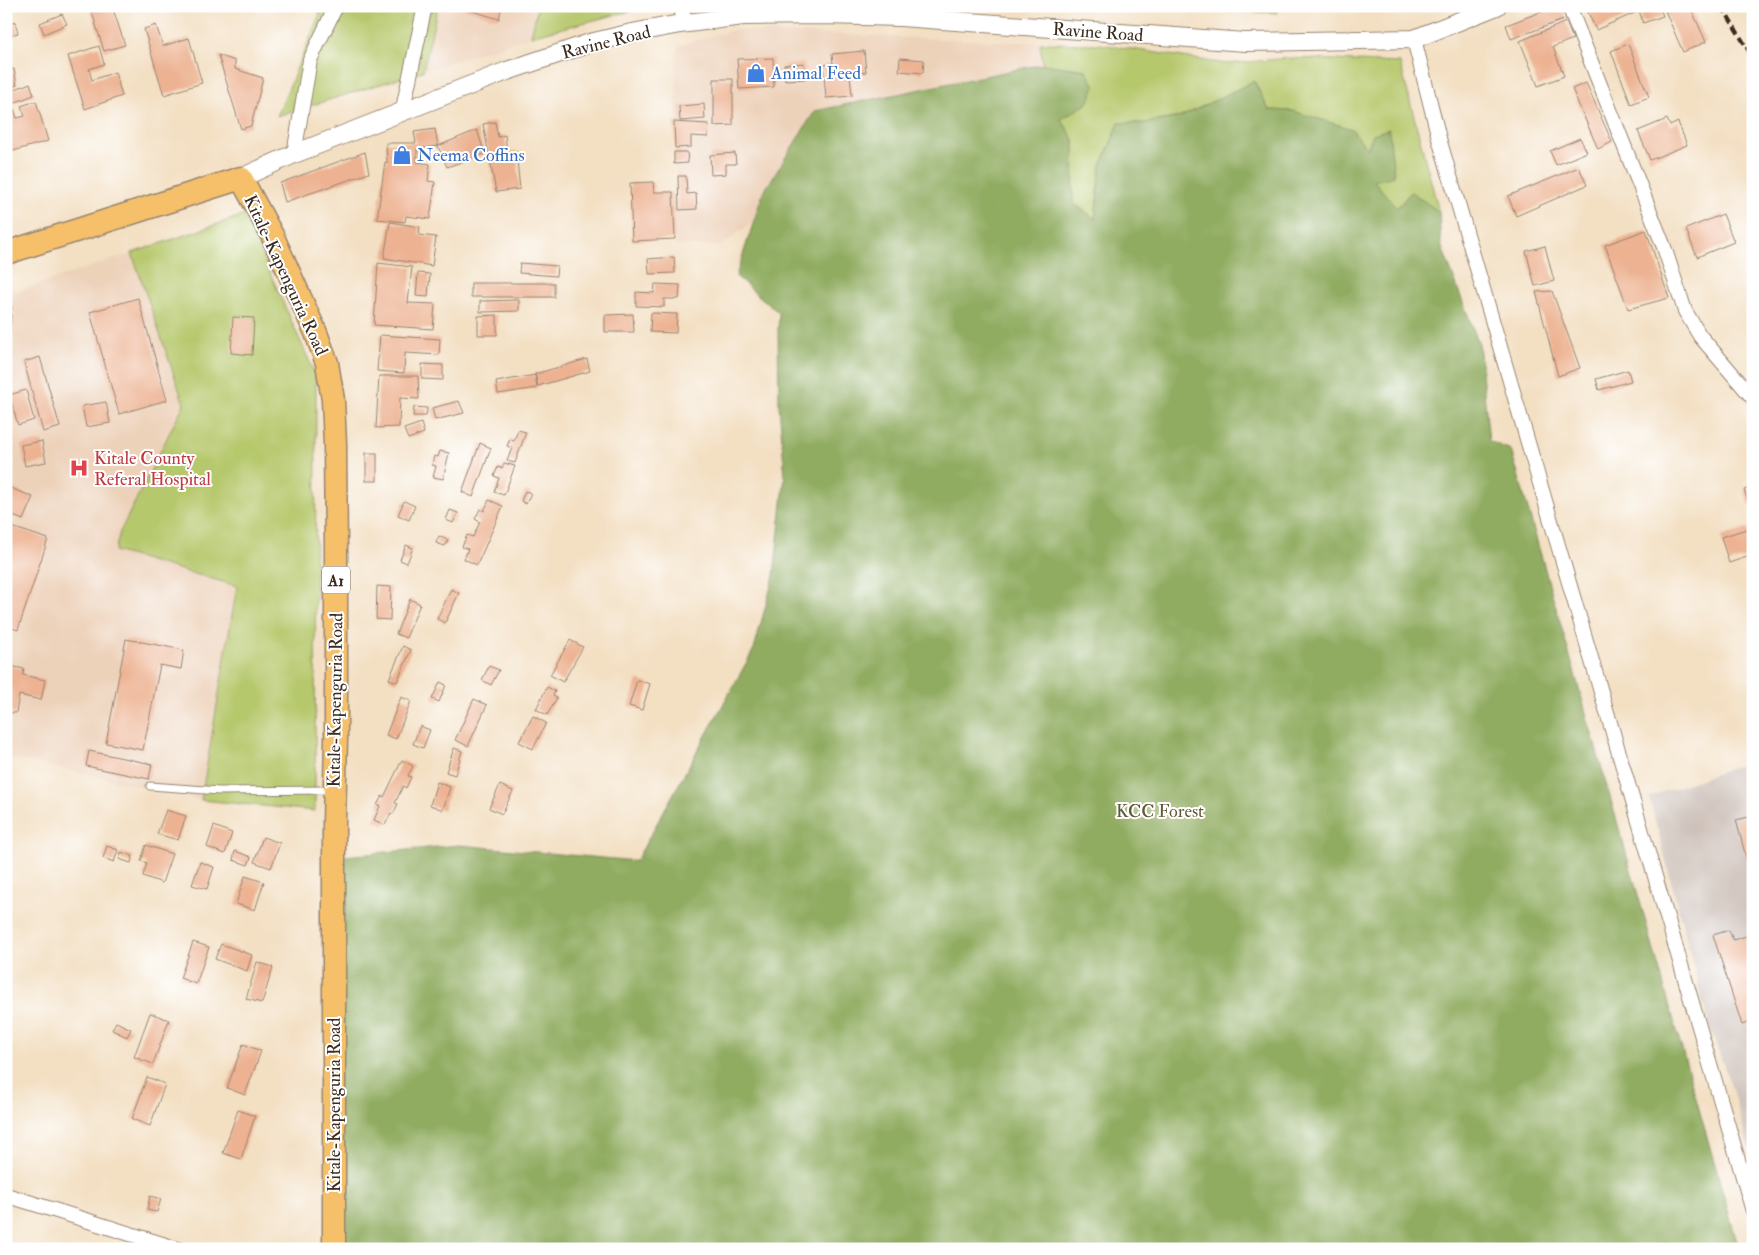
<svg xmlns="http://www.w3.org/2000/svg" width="1759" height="1255" font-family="'IM FELL Double Pica',serif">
  <rect width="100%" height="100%" fill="#fff"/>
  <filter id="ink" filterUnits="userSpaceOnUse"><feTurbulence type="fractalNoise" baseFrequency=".02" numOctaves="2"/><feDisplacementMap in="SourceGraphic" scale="10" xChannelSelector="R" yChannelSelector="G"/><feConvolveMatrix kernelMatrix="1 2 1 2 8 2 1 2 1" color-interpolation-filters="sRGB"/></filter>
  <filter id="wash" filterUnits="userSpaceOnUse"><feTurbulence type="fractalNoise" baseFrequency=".0096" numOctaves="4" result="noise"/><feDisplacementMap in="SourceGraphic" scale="20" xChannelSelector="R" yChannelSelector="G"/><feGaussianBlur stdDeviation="1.12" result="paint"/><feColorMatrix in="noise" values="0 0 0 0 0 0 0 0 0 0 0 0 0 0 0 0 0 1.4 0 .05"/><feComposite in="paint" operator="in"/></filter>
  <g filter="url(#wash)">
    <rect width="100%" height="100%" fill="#f3dfc2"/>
    <g fill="#edd2ba">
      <path d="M 436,6 L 538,6 L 531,36 L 423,71 Z"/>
      <path d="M 733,30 L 1040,43 L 1043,64 L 815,111 L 763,193 L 754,221 L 720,246 L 676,246 L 676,56 L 679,45 Z"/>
      <path d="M 132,253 L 184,404 L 120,532 L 237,586 L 201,800 L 6,756 L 6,295 Z"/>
    </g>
    <path fill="#cec1ba" d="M 1753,761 L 1753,1160 L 1730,1083 L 1708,1022 L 1649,797 Z"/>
    <g fill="#b6c86c" stroke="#787945">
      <path d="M 323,6 L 438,6 L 423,71 L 277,116 Z"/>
      <path d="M 538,6 L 650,6 L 531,36 Z"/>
      <path d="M 1121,6 L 1273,6 L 1278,13 Z"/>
      <path d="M 1040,43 L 1100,44 L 1227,64 L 1289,58 L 1400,63 L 1439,212 L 1411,192 L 1397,208 L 1373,181 L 1367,149 L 1293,111 L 1269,110 L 1254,81 L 1181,117 L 1145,123 L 1119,123 L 1101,166 L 1095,219 L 1073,203 L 1074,140 L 1061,119 L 1088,103 L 1086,70 L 1043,64 Z"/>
      <path d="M 244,215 L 316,376 L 315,811 L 201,800 L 237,586 L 115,551 L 120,532 L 184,404 L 132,253 Z"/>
    </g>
    <path fill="#90ac60" stroke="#666b3f" d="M 1043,64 L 1086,70 L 1095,86 L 1088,103 L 1061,119 L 1074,140 L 1073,203 L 1095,219 L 1101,166 L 1119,123 L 1145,123 L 1181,117 L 1254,81 L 1269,110 L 1293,111 L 1352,129 L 1367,149 L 1373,134 L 1389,129 L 1394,176 L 1374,181 L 1397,208 L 1411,192 L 1439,212 L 1441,245 L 1479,344 L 1489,441 L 1511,450 L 1739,1249 L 337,1249 L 334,857 L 459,845 L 636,861 L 754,649 L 774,575 L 785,476 L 779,406 L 778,329 L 779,313 L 736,276 L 763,193 L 815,111 Z"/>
    <g id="blocks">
      <g fill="#edb292">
        <path d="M 90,6 L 112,6 L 125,45 L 104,51 Z"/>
        <path d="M 456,6 L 502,6 L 499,19 Z"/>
        <path d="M 1557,6 L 1562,6 L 1566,19 L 1511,39 L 1506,25 Z"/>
        <path d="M 1594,6 L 1634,6 L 1637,12 L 1596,30 L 1587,10 Z"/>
        <path d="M 1649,6 L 1659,6 L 1663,16 L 1643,23 L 1639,10 Z"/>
        <path d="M 1663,6 L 1690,6 L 1706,42 L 1683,52 Z"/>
        <path d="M 62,14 L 67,24 L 44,34 L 40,23 Z"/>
        <path d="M 15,21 L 18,33 L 6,37 L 6,24 Z"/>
        <path d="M 1566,22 L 1573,39 L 1553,47 L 1564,76 L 1538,86 L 1520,41 Z"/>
        <path d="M 156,25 L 163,46 L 189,38 L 202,83 L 164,95 L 144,29 Z"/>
        <path d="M 1628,44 L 1649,97 L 1631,104 L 1611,51 Z"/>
        <path d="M 99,46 L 104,64 L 89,69 L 92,80 L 115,72 L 122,96 L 85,109 L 68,56 Z"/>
        <path d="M 864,51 L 866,72 L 850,74 L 852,96 L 826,98 L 823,65 L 833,64 L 832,54 Z"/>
        <path d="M 218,55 L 235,61 L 235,69 L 263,78 L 251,126 L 241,129 Z"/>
        <path d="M 773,58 L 774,87 L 739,89 L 737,59 Z"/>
        <path d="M 900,58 L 924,60 L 923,73 L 899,71 Z"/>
        <path d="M 804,63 L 805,79 L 785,80 L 784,65 Z"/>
        <path d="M 14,69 L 17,85 L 6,88 L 6,70 Z"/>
        <path d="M 714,79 L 733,79 L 733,125 L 714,126 Z"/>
        <path d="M 30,83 L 34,95 L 6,106 L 6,93 Z"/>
        <path d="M 1586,83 L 1612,142 L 1598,149 L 1572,89 Z"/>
        <path d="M 36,101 L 48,141 L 13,151 L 6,128 L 6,112 L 14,109 L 17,118 L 25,116 L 21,106 Z"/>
        <path d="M 704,104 L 705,119 L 680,121 L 679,106 Z"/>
        <path d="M 1667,119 L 1670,126 L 1678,122 L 1687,145 L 1650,160 L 1638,131 Z"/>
        <path d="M 495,122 L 498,137 L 505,135 L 507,152 L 516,151 L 520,189 L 496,192 L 483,124 Z"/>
        <path d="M 674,122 L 709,124 L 708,137 L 691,136 L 691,147 L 675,148 Z"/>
        <path d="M 435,129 L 438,146 L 477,130 L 485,154 L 447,167 L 438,146 L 417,149 L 417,162 L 430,164 L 428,181 L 435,182 L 430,219 L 406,216 L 405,222 L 377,219 L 385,162 L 387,163 L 386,143 L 416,143 L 414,132 Z"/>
        <path d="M 1580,138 L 1587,152 L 1556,165 L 1550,151 Z"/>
        <path d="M 365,152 L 369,173 L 285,202 L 280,183 Z"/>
        <path d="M 674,152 L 687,152 L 688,163 L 674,164 Z"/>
        <path d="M 735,153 L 736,164 L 726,164 L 726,174 L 711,175 L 710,155 Z"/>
        <path d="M 1579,167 L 1587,185 L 1516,216 L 1508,196 Z"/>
        <path d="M 678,176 L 686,176 L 687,194 L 696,193 L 697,209 L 679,210 Z"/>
        <path d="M 653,182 L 654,192 L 673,192 L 675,239 L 632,241 L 630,183 Z"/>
        <path d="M 1723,214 L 1734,242 L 1697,257 L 1686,229 Z"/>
        <path d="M 390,222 L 420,227 L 419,235 L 436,237 L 432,266 L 384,258 Z"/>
        <path d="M 1646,230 L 1669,298 L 1628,309 L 1605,245 Z"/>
        <path d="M 1545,246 L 1554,281 L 1535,286 L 1526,251 Z"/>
        <path d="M 674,257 L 675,273 L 649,274 L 648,259 Z"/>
        <path d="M 378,263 L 412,267 L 408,303 L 435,304 L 433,329 L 374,325 Z"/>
        <path d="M 520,263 L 557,266 L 556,276 L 519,273 Z"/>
        <path d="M 418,273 L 430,274 L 428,297 L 416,296 Z"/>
        <rect x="471" y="283" width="83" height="14"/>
        <path d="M 655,284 L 680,285 L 679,299 L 664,299 L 664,307 L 636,306 L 636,292 L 654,293 Z"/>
        <path d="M 1552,291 L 1580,368 L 1558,376 L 1536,292 Z"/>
        <path d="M 138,298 L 167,400 L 119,414 L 90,312 Z"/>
        <path d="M 519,300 L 519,311 L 480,312 L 480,301 Z"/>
        <path d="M 6,306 L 12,306 L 10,336 L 6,335 Z"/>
        <path d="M 651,313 L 677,314 L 676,333 L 650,332 Z"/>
        <path d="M 633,314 L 634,332 L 605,332 L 605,315 Z"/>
        <path d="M 497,315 L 497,335 L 478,335 L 478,316 Z"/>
        <path d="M 233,317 L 254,318 L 252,355 L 231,353 Z"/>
        <path d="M 380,335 L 440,339 L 439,355 L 405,353 L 404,373 L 377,371 Z"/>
        <path d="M 40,357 L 60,427 L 43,432 L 24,362 Z"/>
        <path d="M 587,359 L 590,371 L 538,386 L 535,374 Z"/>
        <path d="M 422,364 L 443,365 L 443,380 L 422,379 Z"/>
        <path d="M 1628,370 L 1631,381 L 1599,390 L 1596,379 Z"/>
        <path d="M 535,375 L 537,388 L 498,394 L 496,382 Z"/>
        <path d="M 379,376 L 418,376 L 419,399 L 400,398 L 399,427 L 376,428 Z"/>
        <path d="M 26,390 L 34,420 L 18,425 L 9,395 Z"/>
        <path d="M 459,401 L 464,413 L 435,420 L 432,408 Z"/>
        <path d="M 106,402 L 110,423 L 86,427 L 82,406 Z"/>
        <path d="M 414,407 L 427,408 L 426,416 L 413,416 Z"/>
        <path d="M 421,423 L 424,433 L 408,439 L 404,429 Z"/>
        <path d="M 518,430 L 526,432 L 515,463 L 507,461 L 512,448 L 507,446 L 510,439 L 514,441 Z"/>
        <path d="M 42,441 L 46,462 L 25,466 L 21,445 Z"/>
        <path d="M 480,443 L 491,448 L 473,497 L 462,492 Z"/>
        <path d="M 440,451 L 449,453 L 443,479 L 433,477 L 436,466 L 432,465 L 434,456 L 438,457 Z"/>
        <rect x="366" y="453" width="11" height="28"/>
        <path d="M 504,463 L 515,466 L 504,495 L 494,492 L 499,478 L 494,476 L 498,467 L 502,468 Z"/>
        <path d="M 6,486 L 33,497 L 23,520 L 6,513 Z"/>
        <path d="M 1753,487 L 1753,505 L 1750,506 L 1744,490 Z"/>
        <path d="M 525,491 L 531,493 L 526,504 L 521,501 Z"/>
        <path d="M 489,500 L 503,506 L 477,565 L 464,559 L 468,549 L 462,547 L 467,535 L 473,537 L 480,522 L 475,519 L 480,509 L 484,511 Z"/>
        <path d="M 404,501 L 415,506 L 409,520 L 398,515 Z"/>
        <path d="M 450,510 L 458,513 L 453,523 L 446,520 Z"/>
        <path d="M 6,525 L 48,539 L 18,630 L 6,626 Z"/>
        <path d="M 1753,527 L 1753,555 L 1729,563 L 1721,537 Z"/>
        <path d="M 439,536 L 448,540 L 445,546 L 436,543 Z"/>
        <path d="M 406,545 L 413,548 L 407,563 L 400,560 Z"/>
        <path d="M 377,586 L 391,587 L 390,620 L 376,619 Z"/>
        <path d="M 451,589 L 459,593 L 445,623 L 437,619 Z"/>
        <path d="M 410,599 L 420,604 L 406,638 L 396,634 Z"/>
        <path d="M 126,639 L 184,650 L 181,669 L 160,665 L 143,750 L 106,743 Z"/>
        <path d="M 570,640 L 583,647 L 563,682 L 550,675 Z"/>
        <path d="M 403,646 L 411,650 L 397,682 L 389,679 Z"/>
        <path d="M 6,665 L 24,669 L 23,675 L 45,680 L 41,700 L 19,695 L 16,713 L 6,712 Z"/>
        <path d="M 489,666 L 499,670 L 491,685 L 482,680 Z"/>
        <path d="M 637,680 L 650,684 L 642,710 L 629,706 Z"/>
        <path d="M 440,682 L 446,685 L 439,702 L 432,699 Z"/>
        <path d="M 547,687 L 555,691 L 553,696 L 557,698 L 547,715 L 536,709 Z"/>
        <path d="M 401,697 L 411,701 L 396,739 L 386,735 Z"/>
        <path d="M 474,699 L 487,705 L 468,746 L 455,740 Z"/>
        <path d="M 533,716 L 546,723 L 533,749 L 519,742 Z"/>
        <path d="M 420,726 L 430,730 L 423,748 L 413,744 Z"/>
        <path d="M 454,748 L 462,751 L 455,775 L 446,772 Z"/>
        <path d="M 89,751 L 152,764 L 149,779 L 86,766 Z"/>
        <path d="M 402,760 L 413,766 L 408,776 L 411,777 L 406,788 L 403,786 L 395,803 L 398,804 L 393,814 L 391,813 L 385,825 L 374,820 L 380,806 L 377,805 L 382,796 L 384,797 Z"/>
        <path d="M 437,782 L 450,787 L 443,810 L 430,805 Z"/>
        <path d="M 500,785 L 513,791 L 502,814 L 489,808 Z"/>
        <path d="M 166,810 L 186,816 L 178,840 L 157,834 Z"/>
        <path d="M 1753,816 L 1753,871 L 1750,872 L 1736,820 Z"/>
        <path d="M 214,826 L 232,833 L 225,854 L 207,847 Z"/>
        <path d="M 263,837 L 280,843 L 271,868 L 254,862 Z"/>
        <path d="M 146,845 L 172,854 L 162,883 L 143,876 L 147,863 L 141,861 Z"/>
        <path d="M 107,846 L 118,850 L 114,862 L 103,858 Z"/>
        <path d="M 235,851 L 251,857 L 248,865 L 233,860 Z"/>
        <path d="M 121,852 L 133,856 L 131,863 L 119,859 Z"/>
        <path d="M 200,862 L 214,867 L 207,889 L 192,885 Z"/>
        <path d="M 245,876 L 264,882 L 255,910 L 236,904 Z"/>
        <path d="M 1729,930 L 1733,940 L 1753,934 L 1753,1021 L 1742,1025 L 1713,935 Z"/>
        <path d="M 193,942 L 209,947 L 196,984 L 180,978 Z"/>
        <path d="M 221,944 L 252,955 L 247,971 L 215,959 Z"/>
        <path d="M 257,962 L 273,967 L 262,1003 L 246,999 Z"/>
        <path d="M 150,1013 L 169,1020 L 153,1064 L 134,1057 Z"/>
        <path d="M 116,1022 L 131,1029 L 127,1037 L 112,1030 Z"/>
        <path d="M 243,1044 L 261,1051 L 245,1095 L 227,1088 Z"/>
        <path d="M 147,1077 L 165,1084 L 150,1126 L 132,1119 Z"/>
        <path d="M 238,1110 L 255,1116 L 241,1159 L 223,1153 Z"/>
        <path d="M 150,1196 L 161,1199 L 157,1212 L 147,1210 Z"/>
      </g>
    </g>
  </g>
  <g filter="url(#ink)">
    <use href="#blocks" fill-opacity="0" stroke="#978470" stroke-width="1"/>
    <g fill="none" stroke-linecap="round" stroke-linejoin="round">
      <g stroke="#978470" stroke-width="9">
        <path id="service" d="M 150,786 L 220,791 L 331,790"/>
      </g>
      <g stroke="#978470" stroke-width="16">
        <g id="minor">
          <path d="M 1569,6 L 1664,247 L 1685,311 L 1700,336 L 1753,398"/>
          <path d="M 680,24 L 684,6"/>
          <path d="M 1414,39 L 1440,142 L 1753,1211"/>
          <path d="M 402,113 L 425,6"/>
          <path d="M 294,154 L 310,60 L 336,6"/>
          <path d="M 6,1195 L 178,1249"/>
        </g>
      </g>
      <g stroke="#978470" stroke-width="20">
        <path id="tertiary" d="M 241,178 L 294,154 L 507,71 L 590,43 L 632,33 L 680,24 L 743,16 L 824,15 L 901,17 L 1245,42 L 1414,39 L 1497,6"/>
      </g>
      <g stroke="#978470" stroke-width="25">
        <path id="trunk" d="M 6,253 L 241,178 L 273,237 L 316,333 L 327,363 L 333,400 L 335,444 L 336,550 L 336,739 L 334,823 L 334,1249"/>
      </g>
      <use href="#service" stroke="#fff" stroke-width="7"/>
      <use href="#minor" stroke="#fff" stroke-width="14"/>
      <use href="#tertiary" stroke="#fff" stroke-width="18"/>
      <use href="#trunk" stroke="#f6c06b" stroke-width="22"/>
      <path stroke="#3b2a1e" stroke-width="4" stroke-dasharray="8 4" stroke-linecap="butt" d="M 1722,6 L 1753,58"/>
    </g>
  </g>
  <defs>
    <g id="shop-bare" transform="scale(1.5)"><path d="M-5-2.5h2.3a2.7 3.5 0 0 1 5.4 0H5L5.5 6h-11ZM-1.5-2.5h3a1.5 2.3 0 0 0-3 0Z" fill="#3f7fe0" stroke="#fff" stroke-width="2.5" paint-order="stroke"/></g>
    <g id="hospital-bare" transform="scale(1.5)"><path d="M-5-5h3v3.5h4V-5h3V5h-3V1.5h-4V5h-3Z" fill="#e0444e" stroke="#fff" stroke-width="2.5" paint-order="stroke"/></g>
  </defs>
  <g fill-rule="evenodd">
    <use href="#shop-bare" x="756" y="73"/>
    <use href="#shop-bare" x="402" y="155"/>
    <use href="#hospital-bare" x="79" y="468"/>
  </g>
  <g text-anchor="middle" stroke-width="4" stroke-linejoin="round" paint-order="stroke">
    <rect fill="#fff" stroke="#766a62" stroke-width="1" x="322" y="566.5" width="28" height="27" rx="4"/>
    <g font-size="16" font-weight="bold" fill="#3b2a1e">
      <text x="336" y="586">A1</text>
    </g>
    <g font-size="18" fill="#3b2a1e" stroke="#fff">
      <text transform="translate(1098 32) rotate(4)" y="6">Ravine Road</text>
      <text transform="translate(606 42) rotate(-14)" y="6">Ravine Road</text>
      <text transform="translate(286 275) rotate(65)" y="6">Kitale-Kapenguria Road</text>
      <text transform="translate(335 700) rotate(-89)" y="6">Kitale-Kapenguria Road</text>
      <text transform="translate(334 1105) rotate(-90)" y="6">Kitale-Kapenguria Road</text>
    </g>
    <g font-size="18" fill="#366cbe" stroke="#fff" text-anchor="start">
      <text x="771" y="79">Animal Feed</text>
      <text x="417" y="161">Neema Coffins</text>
    </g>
    <g font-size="18" fill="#be3a42" stroke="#fff" text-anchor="start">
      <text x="94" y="464">Kitale County<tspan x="94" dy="21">Referal Hospital</tspan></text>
    </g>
    <g font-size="18" fill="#605935" stroke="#fff">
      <text x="1160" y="817">KCC Forest</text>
    </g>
  </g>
  <rect width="1759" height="1255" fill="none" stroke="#fff" stroke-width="25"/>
</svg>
